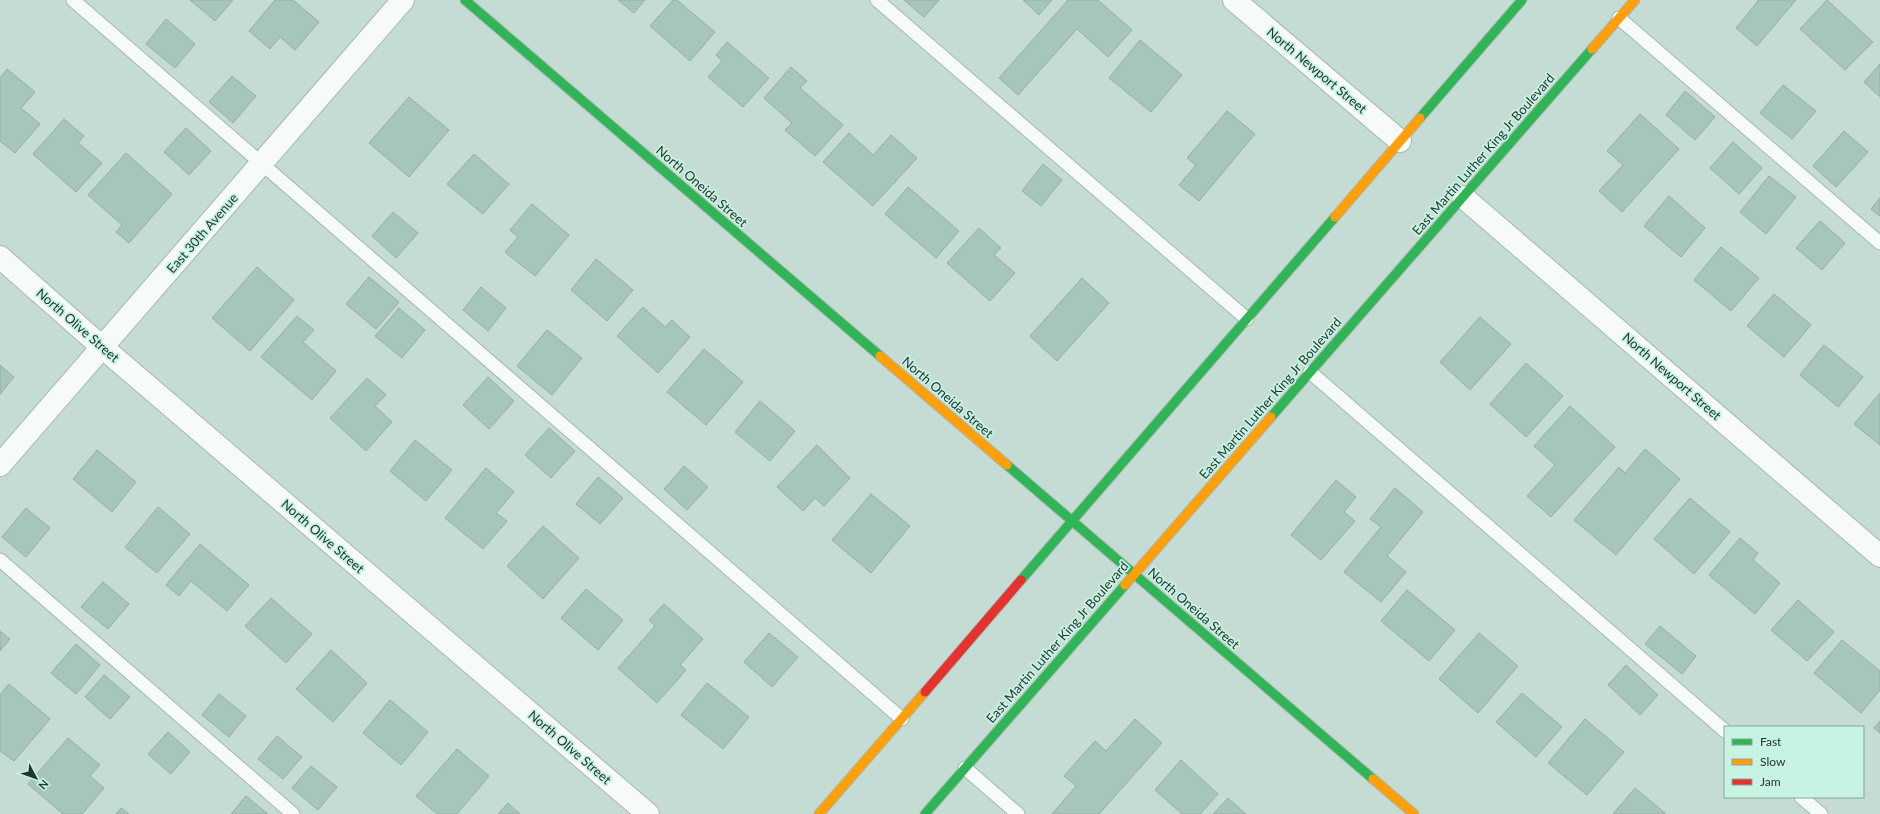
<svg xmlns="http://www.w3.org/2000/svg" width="1880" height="814" font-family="Lato,sans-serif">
  <rect width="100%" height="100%" fill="#c4dcd3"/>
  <g fill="#a6c6bc" stroke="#99aca4">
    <path d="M 190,0 L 233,0 L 215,21 Z"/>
    <path d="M 275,0 L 293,0 L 319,22 L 295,50 L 280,37 L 270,49 L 249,31 Z"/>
    <path d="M 618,0 L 645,0 L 634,13 Z"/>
    <path d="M 673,0 L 677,0 L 715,32 L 690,61 L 650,26 Z"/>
    <path d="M 904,0 L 939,0 L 924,17 Z"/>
    <path d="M 1023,0 L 1052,0 L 1039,15 Z"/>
    <path d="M 1068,0 L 1098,0 L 1132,30 L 1108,57 L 1077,29 L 1018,95 L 999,78 Z"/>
    <path d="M 1757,0 L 1796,0 L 1757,46 L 1736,28 L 1758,1 Z"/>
    <path d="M 1827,0 L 1873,42 L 1845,70 L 1800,29 Z"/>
    <path d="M 166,19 L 195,44 L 175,68 L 146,44 Z"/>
    <path d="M 1140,40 L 1182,75 L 1151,112 L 1109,78 Z"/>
    <path d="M 727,42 L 769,78 L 743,107 L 708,77 L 722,61 L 716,55 Z"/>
    <path d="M 1880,64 L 1880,97 L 1864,82 Z"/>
    <path d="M 791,67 L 807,81 L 800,88 L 843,125 L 815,156 L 785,130 L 792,123 L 764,98 Z"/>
    <path d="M 7,69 L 35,92 L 21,108 L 40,124 L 15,153 L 0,141 L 0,78 Z"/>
    <path d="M 232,76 L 256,96 L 233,123 L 209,102 Z"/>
    <path d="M 1783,85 L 1816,111 L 1792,139 L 1760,113 Z"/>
    <path d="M 1685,91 L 1715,117 L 1695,140 L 1666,115 Z"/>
    <path d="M 409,97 L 449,130 L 409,177 L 369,143 Z"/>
    <path d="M 1227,111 L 1255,134 L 1199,201 L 1179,185 L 1196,165 L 1187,158 Z"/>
    <path d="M 1640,114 L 1679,149 L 1622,212 L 1599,191 L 1623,165 L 1607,151 Z"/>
    <path d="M 64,119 L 84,136 L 78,143 L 102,163 L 76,192 L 33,154 Z"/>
    <path d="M 186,128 L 211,151 L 189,175 L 164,152 Z"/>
    <path d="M 1844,131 L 1868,152 L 1836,187 L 1813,166 Z"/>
    <path d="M 849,133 L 873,155 L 891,135 L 917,158 L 873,206 L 823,162 Z"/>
    <path d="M 1733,142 L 1762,168 L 1739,194 L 1710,168 Z"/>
    <path d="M 126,153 L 172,194 L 129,243 L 116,232 L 122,225 L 88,195 Z"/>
    <path d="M 474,154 L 509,184 L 483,214 L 447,184 Z"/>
    <path d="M 1043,164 L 1062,180 L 1041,206 L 1022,191 Z"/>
    <path d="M 1769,176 L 1796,197 L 1766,234 L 1740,212 Z"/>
    <path d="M 908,187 L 959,231 L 936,258 L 885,214 Z"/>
    <path d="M 1669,196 L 1705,228 L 1681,257 L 1644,226 Z"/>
    <path d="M 1880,198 L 1880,216 L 1871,209 Z"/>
    <path d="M 532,204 L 569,235 L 535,276 L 505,252 L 518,237 L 510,230 Z"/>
    <path d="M 393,212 L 418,233 L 396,258 L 372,236 Z"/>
    <path d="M 1820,221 L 1845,243 L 1822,270 L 1796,248 Z"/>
    <path d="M 979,228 L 1001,248 L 994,255 L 1015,273 L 990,301 L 947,263 Z"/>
    <path d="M 1721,247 L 1759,278 L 1731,311 L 1694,280 Z"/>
    <path d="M 596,259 L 633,290 L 607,321 L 571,290 Z"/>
    <path d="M 257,267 L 294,300 L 250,351 L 212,318 Z"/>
    <path d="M 369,277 L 399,302 L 376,329 L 346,304 Z"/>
    <path d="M 1082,278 L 1109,303 L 1057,361 L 1030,336 Z"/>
    <path d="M 481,287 L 506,308 L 488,331 L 463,310 Z"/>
    <path d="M 1774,294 L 1811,325 L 1784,357 L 1747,326 Z"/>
    <path d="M 643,307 L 665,327 L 672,320 L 690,337 L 658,373 L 617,336 Z"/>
    <path d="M 399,308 L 425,330 L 402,358 L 375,336 Z"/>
    <path d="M 297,316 L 314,330 L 303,342 L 336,371 L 312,400 L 261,357 Z"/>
    <path d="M 1480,317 L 1511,344 L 1470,390 L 1440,362 Z"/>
    <path d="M 547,330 L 582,358 L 552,395 L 517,366 Z"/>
    <path d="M 1824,345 L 1863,377 L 1838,407 L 1800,375 Z"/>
    <path d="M 704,349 L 743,382 L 706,425 L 667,392 Z"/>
    <path d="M 1526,363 L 1563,396 L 1526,437 L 1490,404 Z"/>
    <path d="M 0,365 L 14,377 L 0,394 Z"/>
    <path d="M 488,377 L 514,401 L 489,429 L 463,405 Z"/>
    <path d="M 367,378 L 386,395 L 375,406 L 392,422 L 366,451 L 330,418 Z"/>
    <path d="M 1880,393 L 1880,445 L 1854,424 Z"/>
    <path d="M 760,401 L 795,431 L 770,461 L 735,432 Z"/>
    <path d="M 1570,406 L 1615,447 L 1551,517 L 1527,496 L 1555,465 L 1534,446 Z"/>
    <path d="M 549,428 L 575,451 L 551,478 L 525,455 Z"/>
    <path d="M 415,440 L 452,470 L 426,501 L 390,471 Z"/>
    <path d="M 817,445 L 850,478 L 824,506 L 815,498 L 803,511 L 777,487 Z"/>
    <path d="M 1645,449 L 1680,479 L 1616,555 L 1574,520 L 1619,467 L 1625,473 Z"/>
    <path d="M 97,450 L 136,482 L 112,512 L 73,479 Z"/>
    <path d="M 684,466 L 708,487 L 687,510 L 664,489 Z"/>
    <path d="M 486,468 L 514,492 L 496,513 L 507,521 L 483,549 L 445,518 Z"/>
    <path d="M 598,477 L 623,498 L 600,524 L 576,504 Z"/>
    <path d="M 1336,480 L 1356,497 L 1344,512 L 1355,521 L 1321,560 L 1291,535 Z"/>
    <path d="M 1395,488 L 1423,512 L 1387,556 L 1406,572 L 1381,602 L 1344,572 L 1381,527 L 1370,519 Z"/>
    <path d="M 871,494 L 910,526 L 871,573 L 832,540 Z"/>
    <path d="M 1690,498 L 1730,532 L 1694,574 L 1654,539 Z"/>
    <path d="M 158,507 L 190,534 L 157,573 L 125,547 Z"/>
    <path d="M 26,508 L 50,528 L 26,557 L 2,537 Z"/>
    <path d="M 543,526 L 579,558 L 543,599 L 507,566 Z"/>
    <path d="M 1740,538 L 1758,553 L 1753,560 L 1780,583 L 1755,614 L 1709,575 Z"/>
    <path d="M 200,544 L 249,585 L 227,611 L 191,581 L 179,596 L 166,585 Z"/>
    <path d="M 103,582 L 129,604 L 108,629 L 81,607 Z"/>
    <path d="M 586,589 L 623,620 L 598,650 L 561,618 Z"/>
    <path d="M 1407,590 L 1455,630 L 1429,661 L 1381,621 Z"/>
    <path d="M 271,598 L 312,634 L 286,663 L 245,626 Z"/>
    <path d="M 1798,600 L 1834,632 L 1807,661 L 1771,630 Z"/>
    <path d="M 664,604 L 703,639 L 680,665 L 686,670 L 657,703 L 618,668 L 655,626 L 649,620 Z"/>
    <path d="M 1660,626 L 1696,656 L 1682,674 L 1645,644 Z"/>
    <path d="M 0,631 L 10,639 L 0,651 Z"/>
    <path d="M 769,633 L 798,657 L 772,687 L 744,662 Z"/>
    <path d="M 1479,633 L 1518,666 L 1478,713 L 1439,679 Z"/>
    <path d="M 1842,640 L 1880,671 L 1880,690 L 1861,713 L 1814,673 Z"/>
    <path d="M 76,644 L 100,665 L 76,694 L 51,673 Z"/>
    <path d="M 331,650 L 367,683 L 333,722 L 296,689 Z"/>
    <path d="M 1626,665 L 1658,695 L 1640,715 L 1608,685 Z"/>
    <path d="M 104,675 L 130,697 L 110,719 L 85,697 Z"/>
    <path d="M 707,683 L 749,717 L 723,749 L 681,715 Z"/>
    <path d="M 9,684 L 50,719 L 14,761 L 0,751 L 0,695 Z"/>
    <path d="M 1522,693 L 1562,727 L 1536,757 L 1496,722 Z"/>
    <path d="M 219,694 L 246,716 L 229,737 L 202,715 Z"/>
    <path d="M 390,700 L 428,732 L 401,765 L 363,733 Z"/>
    <path d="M 1135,719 L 1162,743 L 1099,814 L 1052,814 L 1076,786 L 1064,776 L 1095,741 L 1106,751 Z"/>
    <path d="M 1585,719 L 1624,752 L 1587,795 L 1548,763 Z"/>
    <path d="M 1880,721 L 1880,733 L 1874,728 Z"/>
    <path d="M 168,732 L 190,752 L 171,774 L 148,754 Z"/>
    <path d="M 277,736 L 302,757 L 283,779 L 258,759 Z"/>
    <path d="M 68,738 L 100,765 L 90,776 L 104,788 L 82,814 L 63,814 L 28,784 Z"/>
    <path d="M 457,749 L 489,776 L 457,814 L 437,814 L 416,796 Z"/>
    <path d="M 1181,760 L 1218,794 L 1200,814 L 1182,814 L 1155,790 Z"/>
    <path d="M 311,766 L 337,787 L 318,810 L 292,788 Z"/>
    <path d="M 1635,788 L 1666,814 L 1613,814 Z"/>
    <path d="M 246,796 L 268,814 L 231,814 Z"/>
    <path d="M 1228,798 L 1246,814 L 1213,814 Z"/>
    <path d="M 508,803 L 520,814 L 498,814 Z"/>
    <path d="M 121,808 L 129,814 L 116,814 Z"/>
  </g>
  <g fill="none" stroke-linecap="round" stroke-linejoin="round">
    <g stroke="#a6b8b1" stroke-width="15">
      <g id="lane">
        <path d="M 73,0 L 902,719"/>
        <path d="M 877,0 L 1247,319"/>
        <path d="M 1619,18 L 1880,243"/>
        <path d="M 1310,372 L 1725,731"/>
        <path d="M 0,560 L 293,814"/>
        <path d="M 965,768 L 1018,814"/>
        <path d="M 1801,797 L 1821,814"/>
      </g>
    </g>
    <g stroke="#a6b8b1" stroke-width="24">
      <g id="street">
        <path d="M 1234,0 L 1400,141"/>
        <path d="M 1463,197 L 1880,556"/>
        <path d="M 0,257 L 102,347 L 648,814"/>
        <path d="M 0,465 L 403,0"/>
      </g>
    </g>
    <g stroke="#a6b8b1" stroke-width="11">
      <g id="fast">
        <path d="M 465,0 L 880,356"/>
        <path d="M 1420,118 L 1522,0"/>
        <path d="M 1271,417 L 1592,49"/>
        <path d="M 1007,465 L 1373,779"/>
        <path d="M 1021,580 L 1335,217"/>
        <path d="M 925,814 L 1125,585"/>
      </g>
    </g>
    <g stroke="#a6b8b1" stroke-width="11">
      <g id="slow">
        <path d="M 1592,49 L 1635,0"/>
        <path d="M 1335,217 L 1420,118"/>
        <path d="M 880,356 L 1007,465"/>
        <path d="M 1125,585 L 1271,417"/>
        <path d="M 1373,779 L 1414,814"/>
        <path d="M 819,814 L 925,692"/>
      </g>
    </g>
    <g stroke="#a6b8b1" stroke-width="11">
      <path id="jam" d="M 925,692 L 1021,580"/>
    </g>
    <use href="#lane" stroke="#f6faf8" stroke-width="13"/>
    <use href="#street" stroke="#f6faf8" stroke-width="22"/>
    <use href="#fast" stroke="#30b455" stroke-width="9"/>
    <use href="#slow" stroke="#ff9f0a" stroke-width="9"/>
    <use href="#jam" stroke="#e5322d" stroke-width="9"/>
  </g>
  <g text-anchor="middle" stroke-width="3.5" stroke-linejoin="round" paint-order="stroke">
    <g font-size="13" fill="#253630" stroke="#c7f3e2">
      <text transform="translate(1317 70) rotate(40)" y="5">North Newport Street</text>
      <text transform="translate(1483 154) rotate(-49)" y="5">East Martin Luther King Jr Boulevard</text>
      <text transform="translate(702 186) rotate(41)" y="5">North Oneida Street</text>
      <text transform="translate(202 233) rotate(-49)" y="5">East 30th Avenue</text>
      <text transform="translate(78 325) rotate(41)" y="5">North Olive Street</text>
      <text transform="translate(1672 376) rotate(41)" y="5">North Newport Street</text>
      <text transform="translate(948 397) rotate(41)" y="5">North Oneida Street</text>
      <text transform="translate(1270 398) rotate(-49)" y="5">East Martin Luther King Jr Boulevard</text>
      <text transform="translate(323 536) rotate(41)" y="5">North Olive Street</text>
      <text transform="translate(1194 608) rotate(41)" y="5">North Oneida Street</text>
      <text transform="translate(1057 642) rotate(-49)" y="5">East Martin Luther King Jr Boulevard</text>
      <text transform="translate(570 747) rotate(41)" y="5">North Olive Street</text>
    </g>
  </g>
  <rect x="1724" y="726" width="140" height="72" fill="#c7f3e2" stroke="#86a79b"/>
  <rect x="1732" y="739" width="20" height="6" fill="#30b455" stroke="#86a79b"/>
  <text x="1760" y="746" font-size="12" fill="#253630">Fast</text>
  <rect x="1732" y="759" width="20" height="6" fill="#ff9f0a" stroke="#86a79b"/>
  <text x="1760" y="766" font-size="12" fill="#253630">Slow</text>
  <rect x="1732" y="779" width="20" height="6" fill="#e5322d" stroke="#86a79b"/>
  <text x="1760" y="786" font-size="12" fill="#253630">Jam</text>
  <g transform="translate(36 778) rotate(131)" stroke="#c7f3e2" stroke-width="3" paint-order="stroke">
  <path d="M0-3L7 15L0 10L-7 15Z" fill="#253630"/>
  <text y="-6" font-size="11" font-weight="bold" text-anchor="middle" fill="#253630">N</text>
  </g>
</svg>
